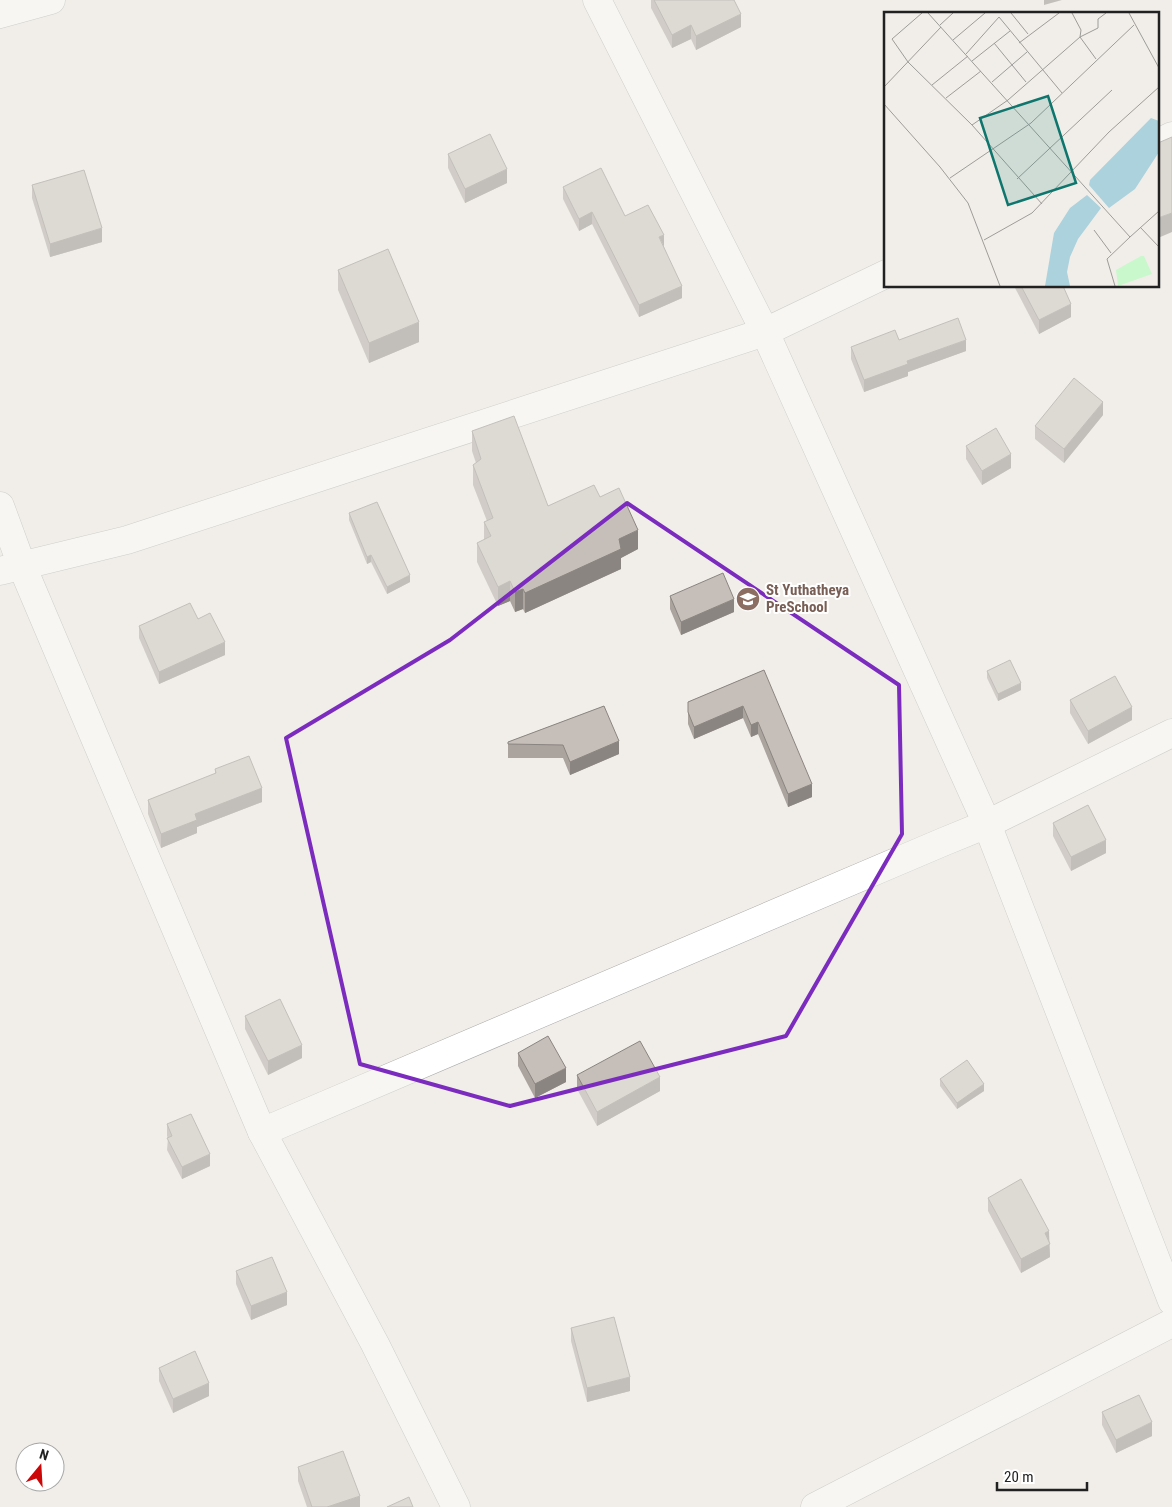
<svg xmlns="http://www.w3.org/2000/svg" width="1172" height="1507" font-family="'Roboto Condensed',sans-serif">
  <rect width="100%" height="100%" fill="#f1eee9"/>
  <g fill="none" stroke-linecap="round" stroke-linejoin="round">
    <g stroke="#a8a8a8" stroke-width="29">
      <g id="minor">
        <path d="M 597,0 L 765,332 L 987,824 L 1172,1301"/>
        <path d="M 0,14 L 51,0"/>
        <path d="M 1158,143 L 1172,136"/>
        <path d="M 0,506 L 22,566 L 262,1132 L 375,1344 L 456,1507"/>
        <path d="M 0,571 L 127,540 L 765,332 L 886,274"/>
        <path d="M 262,1132 L 943,842 L 987,824 L 1172,733"/>
        <path d="M 815,1507 L 1172,1323"/>
      </g>
    </g>
    <use href="#minor" stroke="#fff" stroke-width="28"/>
  </g>
  <g fill="#aaa39e">
    <path d="M 651,0 L 734,0 L 741,27 L 696,50 L 691,39 L 672,48 L 651,8 Z"/>
    <path d="M 886,51 L 886,67 L 885,65 L 885,52 Z"/>
    <path d="M 448,154 L 507,183 L 465,203 L 448,168 Z"/>
    <path d="M 32,185 L 102,242 L 50,257 L 32,198 Z"/>
    <path d="M 563,187 L 625,216 L 664,247 L 682,298 L 639,317 L 592,224 L 579,231 L 563,199 Z"/>
    <path d="M 338,270 L 419,342 L 369,363 L 338,290 Z"/>
    <path d="M 1014,286 L 1063,286 L 1071,317 L 1039,334 Z"/>
    <path d="M 899,340 L 966,351 L 908,372 L 908,376 L 864,392 L 851,359 L 851,347 Z"/>
    <path d="M 1103,415 L 1064,463 L 1035,439 L 1035,426 Z"/>
    <path d="M 472,431 L 548,506 L 600,497 L 638,549 L 621,558 L 621,569 L 525,613 L 523,609 L 515,612 L 510,601 L 498,606 L 477,562 L 477,543 L 484,540 L 484,522 L 487,521 L 473,485 L 473,465 L 476,463 L 472,451 Z"/>
    <path d="M 966,446 L 1011,468 L 982,485 L 966,459 Z"/>
    <path d="M 349,513 L 410,582 L 387,594 L 371,562 L 367,564 L 349,520 Z"/>
    <path d="M 670,596 L 734,612 L 681,635 L 670,609 Z"/>
    <path d="M 198,619 L 225,655 L 159,684 L 139,638 L 139,626 Z"/>
    <path d="M 764,670 L 812,797 L 788,807 L 758,734 L 751,737 L 743,718 L 694,739 L 688,724 L 688,702 Z"/>
    <path d="M 987,671 L 1021,690 L 998,701 L 987,678 Z"/>
    <path d="M 1070,700 L 1132,720 L 1088,744 L 1070,713 Z"/>
    <path d="M 604,706 L 619,754 L 570,775 L 563,758 L 508,758 L 508,742 Z"/>
    <path d="M 215,769 L 262,802 L 197,827 L 197,833 L 161,848 L 148,814 L 148,800 L 215,774 Z"/>
    <path d="M 1053,823 L 1106,853 L 1071,871 L 1053,836 Z"/>
    <path d="M 245,1016 L 302,1058 L 268,1075 L 245,1029 Z"/>
    <path d="M 518,1053 L 566,1082 L 535,1098 L 518,1066 Z"/>
    <path d="M 577,1075 L 660,1091 L 597,1126 L 577,1089 Z"/>
    <path d="M 940,1079 L 984,1091 L 957,1109 L 940,1086 Z"/>
    <path d="M 167,1124 L 210,1166 L 182,1179 L 167,1150 L 168,1138 L 167,1136 Z"/>
    <path d="M 988,1198 L 1049,1241 L 1050,1257 L 1021,1273 L 988,1211 Z"/>
    <path d="M 236,1271 L 287,1305 L 251,1320 L 236,1284 Z"/>
    <path d="M 571,1328 L 630,1391 L 587,1402 L 571,1341 Z"/>
    <path d="M 159,1368 L 209,1396 L 173,1413 L 159,1381 Z"/>
    <path d="M 1102,1412 L 1152,1436 L 1116,1453 L 1102,1425 Z"/>
    <path d="M 298,1467 L 360,1507 L 307,1507 L 298,1481 Z"/>
  </g>
  <g fill="#8b8581">
    <path d="M 1044,0 L 1062,0 L 1044,5 Z"/>
    <path d="M 741,14 L 741,27 L 696,50 L 696,36 Z"/>
    <path d="M 691,25 L 691,39 L 672,48 L 672,35 Z"/>
    <path d="M 507,169 L 507,183 L 465,203 L 465,189 Z"/>
    <path d="M 592,212 L 592,224 L 579,231 L 579,219 Z"/>
    <path d="M 1172,213 L 1172,232 L 1158,238 L 1158,218 Z"/>
    <path d="M 102,228 L 102,242 L 50,257 L 50,244 Z"/>
    <path d="M 664,235 L 664,247 L 659,237 Z"/>
    <path d="M 682,286 L 682,298 L 639,317 L 639,305 Z"/>
    <path d="M 1071,304 L 1071,317 L 1039,334 L 1039,320 Z"/>
    <path d="M 419,322 L 419,342 L 369,363 L 369,343 Z"/>
    <path d="M 966,340 L 966,351 L 908,372 L 908,376 L 864,392 L 864,380 L 907,361 Z"/>
    <path d="M 1103,402 L 1103,415 L 1064,463 L 1064,449 Z"/>
    <path d="M 1011,454 L 1011,468 L 982,485 L 982,471 Z"/>
    <path d="M 638,530 L 638,549 L 621,558 L 621,569 L 525,613 L 525,593 L 619,539 Z"/>
    <path d="M 371,555 L 371,562 L 367,564 L 367,557 Z"/>
    <path d="M 410,575 L 410,582 L 387,594 L 387,587 Z"/>
    <path d="M 510,581 L 510,601 L 498,606 L 498,587 Z"/>
    <path d="M 523,589 L 523,609 L 515,612 L 515,592 Z"/>
    <path d="M 734,599 L 734,612 L 681,635 L 681,622 Z"/>
    <path d="M 225,642 L 225,655 L 159,684 L 159,672 Z"/>
    <path d="M 1021,683 L 1021,690 L 998,701 L 998,694 Z"/>
    <path d="M 743,706 L 743,718 L 694,739 L 694,727 Z"/>
    <path d="M 1132,707 L 1132,720 L 1088,744 L 1088,731 Z"/>
    <path d="M 758,722 L 758,734 L 751,737 L 751,725 Z"/>
    <path d="M 619,741 L 619,754 L 570,775 L 570,762 Z"/>
    <path d="M 812,784 L 812,797 L 788,807 L 788,794 Z"/>
    <path d="M 262,788 L 262,802 L 197,827 L 197,833 L 161,848 L 161,834 L 195,814 Z"/>
    <path d="M 1106,840 L 1106,853 L 1071,871 L 1071,857 Z"/>
    <path d="M 302,1045 L 302,1058 L 268,1075 L 268,1061 Z"/>
    <path d="M 566,1068 L 566,1082 L 535,1098 L 535,1084 Z"/>
    <path d="M 660,1077 L 660,1091 L 597,1126 L 597,1112 Z"/>
    <path d="M 984,1084 L 984,1091 L 957,1109 L 957,1103 Z"/>
    <path d="M 210,1154 L 210,1166 L 182,1179 L 182,1167 Z"/>
    <path d="M 1049,1231 L 1050,1257 L 1021,1273 L 1021,1259 L 1045,1233 Z"/>
    <path d="M 287,1292 L 287,1305 L 251,1320 L 251,1306 Z"/>
    <path d="M 630,1377 L 630,1391 L 587,1402 L 587,1388 Z"/>
    <path d="M 209,1383 L 209,1396 L 173,1413 L 173,1399 Z"/>
    <path d="M 1152,1422 L 1152,1436 L 1116,1453 L 1116,1440 Z"/>
    <path d="M 360,1496 L 360,1507 L 327,1507 Z"/>
  </g>
  <g fill="#c6beb8" stroke="#8b8581">
    <path d="M 654,0 L 734,0 L 741,14 L 696,36 L 691,25 L 672,35 Z"/>
    <path d="M 490,134 L 507,169 L 465,189 L 448,154 Z"/>
    <path d="M 1172,137 L 1172,213 L 1158,218 L 1158,143 Z"/>
    <path d="M 601,168 L 625,216 L 648,205 L 664,235 L 659,237 L 682,286 L 639,305 L 592,212 L 579,219 L 563,187 Z"/>
    <path d="M 84,170 L 102,228 L 50,244 L 32,185 Z"/>
    <path d="M 388,249 L 419,322 L 369,343 L 338,270 Z"/>
    <path d="M 1021,286 L 1063,286 L 1071,304 L 1039,320 Z"/>
    <path d="M 958,318 L 966,340 L 907,361 L 908,364 L 864,380 L 851,347 L 895,330 L 899,340 Z"/>
    <path d="M 1074,378 L 1103,402 L 1064,449 L 1035,426 Z"/>
    <path d="M 514,416 L 548,506 L 594,485 L 600,497 L 619,488 L 638,530 L 619,539 L 621,549 L 525,593 L 523,589 L 515,592 L 510,581 L 498,587 L 477,543 L 491,536 L 484,522 L 493,518 L 473,465 L 481,459 L 472,431 Z"/>
    <path d="M 996,428 L 1011,454 L 982,471 L 966,446 Z"/>
    <path d="M 377,502 L 410,575 L 387,587 L 371,555 L 367,557 L 349,513 Z"/>
    <path d="M 723,573 L 734,599 L 681,622 L 670,596 Z"/>
    <path d="M 190,603 L 198,619 L 210,613 L 225,642 L 159,672 L 139,626 Z"/>
    <path d="M 1010,660 L 1021,683 L 998,694 L 987,671 Z"/>
    <path d="M 764,670 L 812,784 L 788,794 L 758,722 L 751,725 L 743,706 L 694,727 L 688,712 L 688,702 Z"/>
    <path d="M 1115,676 L 1132,707 L 1088,731 L 1070,700 Z"/>
    <path d="M 604,706 L 619,741 L 570,762 L 563,745 L 508,744 L 508,742 Z"/>
    <path d="M 249,756 L 262,788 L 195,814 L 197,820 L 161,834 L 148,800 L 216,773 L 215,769 Z"/>
    <path d="M 1088,805 L 1106,840 L 1071,857 L 1053,823 Z"/>
    <path d="M 280,999 L 302,1045 L 268,1061 L 245,1016 Z"/>
    <path d="M 548,1036 L 566,1068 L 535,1084 L 518,1053 Z"/>
    <path d="M 640,1041 L 660,1077 L 597,1112 L 577,1075 Z"/>
    <path d="M 967,1060 L 984,1084 L 957,1103 L 940,1079 Z"/>
    <path d="M 191,1114 L 210,1154 L 182,1167 L 167,1138 L 172,1136 L 167,1124 Z"/>
    <path d="M 1021,1179 L 1049,1231 L 1045,1233 L 1050,1244 L 1021,1259 L 988,1198 Z"/>
    <path d="M 272,1257 L 287,1292 L 251,1306 L 236,1271 Z"/>
    <path d="M 614,1317 L 630,1377 L 587,1388 L 571,1328 Z"/>
    <path d="M 195,1351 L 209,1383 L 173,1399 L 159,1368 Z"/>
    <path d="M 1139,1395 L 1152,1422 L 1116,1440 L 1102,1412 Z"/>
    <path d="M 343,1451 L 360,1496 L 327,1507 L 312,1507 L 298,1467 Z"/>
    <path d="M 409,1497 L 413,1507 L 387,1507 Z"/>
  </g>
  <path d="M0 0H1172V1507H0ZM 627,503 L 899,685 L 902,834 L 786,1036 L 510,1106 L 360,1064 L 286,738 L 450,640 Z" fill="#f1eee9" fill-opacity=".55" fill-rule="evenodd"/>
  <path fill="none" stroke="#7b2cbf" stroke-width="4" stroke-linejoin="round" d="M 627,503 L 899,685 L 902,834 L 786,1036 L 510,1106 L 360,1064 L 286,738 L 450,640 Z"/>
  <defs>
    <g id="school-disc" transform="scale(1.25)"><circle r="9.5" fill="#8d6e63" stroke="#fff"/><path d="M0-5L7-2L0 1L-7-2ZM-4 1L0 2.5L4 1V4Q0 6-4 4Z" fill="#fff"/></g>
  </defs>
  <g fill-rule="evenodd">
    <use href="#school-disc" x="748" y="599"/>
  </g>
  <g text-anchor="middle" stroke-width="4" stroke-linejoin="round" paint-order="stroke">
    <g font-size="15" font-weight="bold" fill="#785e54" stroke="#fff" text-anchor="start">
      <text x="766" y="595">St Yuthatheya<tspan x="766" dy="17">PreSchool</tspan></text>
    </g>
  </g>
  <g transform="translate(884 12)">
    <rect width="275" height="275" fill="#f1eee9"/>
    <path d="M 257,244 L 260,244 L 268,262 L 234,274 L 232,258 Z" fill="#c9f8cc"/>
    <path d="M 267,106 L 275,109 L 275,140 L 251,177 L 225,196 L 205,173 L 206,168 ZM 203,183 L 217,196 L 194,227 L 186,245 L 183,260 L 186,274 L 161,274 L 170,221 L 186,196 Z" fill="#abd2dd"/>
    <path fill="none" stroke="#9e9c99" stroke-width="1" d="M 38,1 L 8,27 L 24,50 L 88,113 L 124,88 L 196,25 L 214,16 L 214,7 L 222,1M 44,1 L 246,225 L 223,247 L 231,274M 127,1 L 144,22M 188,1 L 197,18 L 196,25 L 212,47M 245,1 L 275,56M 56,13 L 69,1M 69,28 L 101,1M 110,31 L 142,70M 135,31 L 175,1M 82,42 L 115,5 L 178,81M 88,49 L 126,19M 108,70 L 143,40M 48,73 L 84,44M 0,75 L 57,15M 62,86 L 97,59M 0,92 L 56,155 L 84,191 L 116,274M 88,113 L 158,192M 66,166 L 147,111 L 250,13M 133,167 L 228,78M 256,215 L 275,235M 210,218 L 227,241M 246,225 L 275,199M 100,228 L 148,201 L 225,120 L 275,75"/>
    <path fill="#0f766e" fill-opacity="0.15" stroke="#0f766e" stroke-width="2.5" d="M 164,84 L 192,171 L 124,193 L 96,106 Z"/>
    <rect width="275" height="275" fill="none" stroke="#212121" stroke-width="2.5"/>
  </g>
  <g transform="translate(40 1467) rotate(18)"><circle r="24" fill="#ffffff" stroke="#a6a6a6"/>
  <path d="M0-4L9 19L0 12L-9 19Z" fill="#cc0707"/>
  <text y="-8" font-size="14" font-weight="bold" text-anchor="middle" fill="#212121">N</text>
  </g>
  <path d="M997 1482v8h90v-8" fill="none" stroke="#212121" stroke-width="2.5"/>
  <text x="1004" y="1482" font-size="15" fill="#212121" stroke="#ffffff" stroke-width="4" paint-order="stroke">20 m</text>
</svg>
